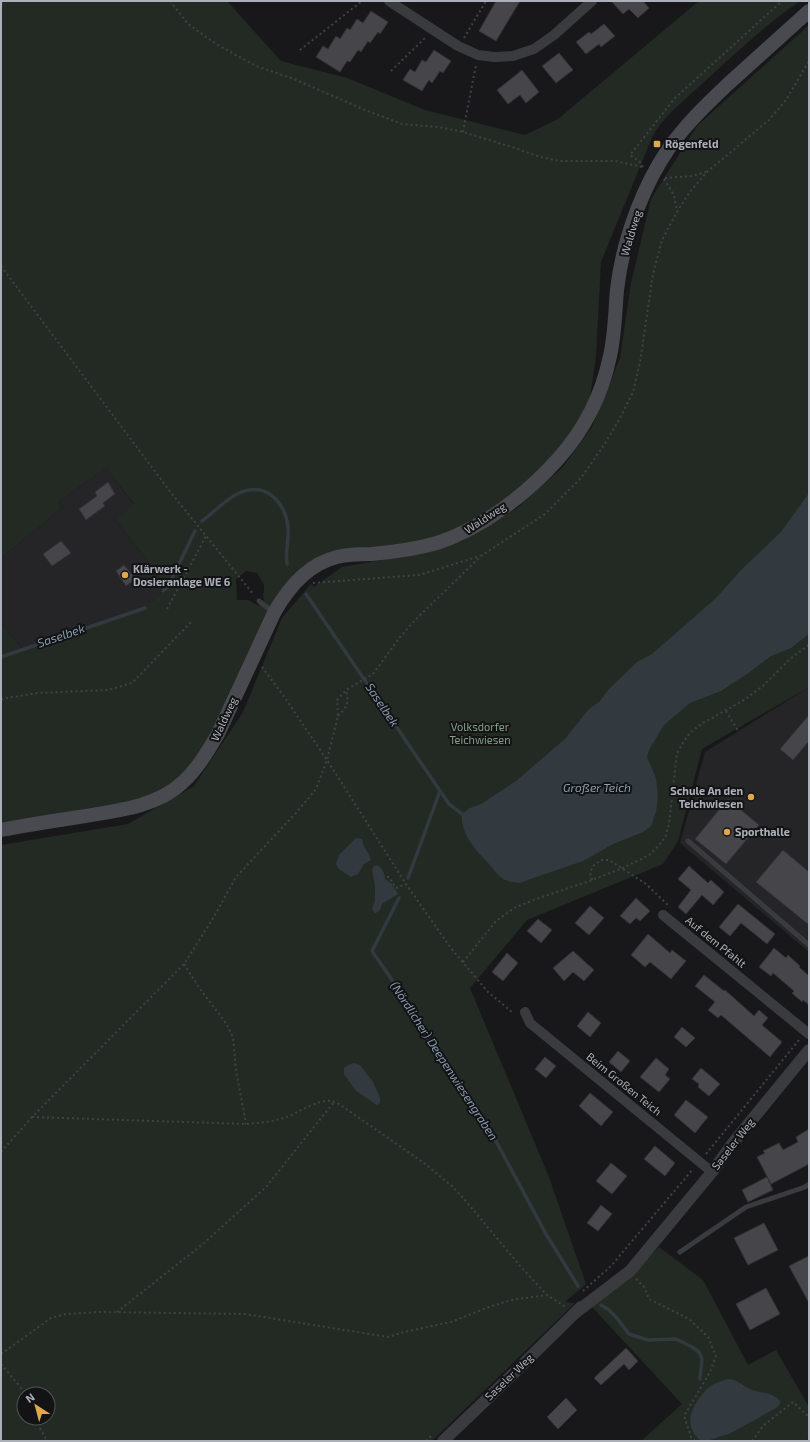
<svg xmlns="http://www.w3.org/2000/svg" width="810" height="1442" font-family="'Exo 2',sans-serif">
  <rect width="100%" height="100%" fill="#18181a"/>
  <g fill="#252527">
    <path d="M 106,468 L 134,505 L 115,519 L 168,587 L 145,608 L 22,649 L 1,623 L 1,558 L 62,508 L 58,502 Z"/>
    <path d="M 809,687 L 809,952 L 680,843 L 705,752 Z"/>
  </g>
  <g fill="#232a24" fill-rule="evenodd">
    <path d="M 1,1 L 227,1 L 281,61 L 347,78 L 425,110 L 525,135 L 558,119 L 699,1 L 800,1 C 765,25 735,54 704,82 C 686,99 666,114 653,135 L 601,262 L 596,356 L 587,418 L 567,448 L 464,532 L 327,560 L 274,612 L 261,602 L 264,600 C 262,595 264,594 264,589 C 265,584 260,578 257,573 L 246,571 L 236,579 L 237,600 L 248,600 L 259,606 L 261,603 L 274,613 L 218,734 L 169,793 L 1,830 L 1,623 L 22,649 L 145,608 L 168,587 L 115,519 L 134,504 L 106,468 L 58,502 L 62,508 L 1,558 Z"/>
    <path d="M 809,25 L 809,687 L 702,749 L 678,841 L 663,864 L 527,920 L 470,988 L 549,1177 L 586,1284 L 565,1302 L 575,1303 L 432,1441 L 1,1441 L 1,845 L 128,824 L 194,786 L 243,712 L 282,618 L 311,584 L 314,587 L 342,567 L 422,553 L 462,541 L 516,509 L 563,467 L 592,427 L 620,358 L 631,283 L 651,199 L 697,126 ZM 24,1394 L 48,1394 L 48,1418 L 24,1418 Z"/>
    <path d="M 659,1247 L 703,1280 L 748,1365 L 776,1350 L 809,1407 L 809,1435 L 807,1441 L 641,1441 L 682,1404 L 591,1306 L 622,1284 Z"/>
  </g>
  <g fill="#32393f">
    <path d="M 809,493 L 809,634 L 791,648 L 771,656 L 747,674 L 721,691 L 690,703 L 664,725 L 649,750 L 647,757 L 656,778 L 658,797 L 656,812 L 651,826 L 643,832 L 613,844 L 583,861 L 519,883 C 513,882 507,882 502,878 C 497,875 493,868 489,864 C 476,850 460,834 462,814 L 470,808 L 481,804 L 516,781 L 565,739 L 588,710 L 600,701 L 608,690 L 637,662 L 652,654 L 716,598 L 742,569 L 781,532 Z"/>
    <path d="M 356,838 L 362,839 C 363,848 369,852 371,860 L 364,864 L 358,874 L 351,877 L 339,869 L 336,864 L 339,855 Z"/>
    <path d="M 377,865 C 382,868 385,873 385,879 L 391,883 L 398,894 L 382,904 L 380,910 L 376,913 L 375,913 L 372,909 L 375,901 L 375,886 L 372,870 L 373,867 Z"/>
    <path d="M 354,1063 L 360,1065 L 373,1082 L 380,1098 L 380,1103 L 377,1105 L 356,1091 L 344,1074 L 344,1068 L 348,1065 Z"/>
    <path d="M 728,1379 C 739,1380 740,1384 748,1388 C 759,1394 772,1391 780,1401 L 780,1404 L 776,1408 L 729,1434 C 718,1436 713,1441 701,1441 C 685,1428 689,1412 700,1397 C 703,1394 705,1390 708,1388 C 714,1383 721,1381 728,1379 Z"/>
  </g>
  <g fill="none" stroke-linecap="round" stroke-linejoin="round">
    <g stroke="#32393f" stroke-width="3.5">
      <path d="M 202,521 C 214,512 226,499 239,493 C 266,481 285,502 288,527 C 289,540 285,552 287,564"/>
      <path d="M 163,591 L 168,587 L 195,531"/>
      <path d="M 306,594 L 449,804 L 462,814"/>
      <path d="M 1,657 L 145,608"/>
      <path d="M 408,878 L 440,791"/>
      <path d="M 399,898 L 372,951 L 392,980 L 451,1076 L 464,1089 L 484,1119 L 546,1234 L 578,1286"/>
      <path d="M 601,1305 L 609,1310 L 616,1317 L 629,1334 L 648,1340 L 676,1339 L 692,1347 L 699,1352 L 702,1359 L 700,1379"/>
    </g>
  </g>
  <g fill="#46464a" stroke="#333336">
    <path d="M 496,1 L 520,1 L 496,41 L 479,31 Z"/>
    <path d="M 611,1 L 643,1 L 649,8 L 638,18 L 629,9 L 623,14 Z"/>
    <path d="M 371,11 L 388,22 L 380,34 L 378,32 L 370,43 L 368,41 L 361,52 L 358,50 L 350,62 L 347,61 L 340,72 L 316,57 L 323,46 L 328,49 L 336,36 L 340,39 L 347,28 L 350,30 L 357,19 L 363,23 Z"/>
    <path d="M 604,24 L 615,36 L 601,47 L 599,44 L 586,54 L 576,42 L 589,32 L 591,34 Z"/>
    <path d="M 434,50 L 451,61 L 443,73 L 440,71 L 432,83 L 429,80 L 422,91 L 403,80 L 410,69 L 415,72 L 422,60 L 426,62 Z"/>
    <path d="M 559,53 L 573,70 L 556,83 L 542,66 Z"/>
    <path d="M 522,70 L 539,92 L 526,103 L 520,95 L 508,104 L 497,90 Z"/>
    <path d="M 108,482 L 115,494 L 103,503 L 105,506 L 86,520 L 79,509 L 97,496 L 95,492 Z"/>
    <path d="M 61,541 L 71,553 L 52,566 L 43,554 Z"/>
    <path d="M 124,565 L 136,579 L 126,586 L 116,571 Z"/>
    <path d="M 809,715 L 809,741 L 793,760 L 780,749 Z"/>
    <path d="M 728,799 L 759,825 L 726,864 L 695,839 Z"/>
    <path d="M 783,850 L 809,872 L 809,925 L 756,882 Z"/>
    <path d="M 689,866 L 708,883 L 711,880 L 724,892 L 713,905 L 702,895 L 686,914 L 678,907 L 691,890 L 678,879 Z"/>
    <path d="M 636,898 L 650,911 L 640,921 L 636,918 L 630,924 L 620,916 Z"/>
    <path d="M 738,904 L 775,934 L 767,944 L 741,923 L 730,936 L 719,927 Z"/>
    <path d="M 590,906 L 604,918 L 589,935 L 575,923 Z"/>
    <path d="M 538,919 L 552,930 L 541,943 L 527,931 Z"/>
    <path d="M 648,934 L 670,953 L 672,950 L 686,961 L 671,979 L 650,962 L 645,967 L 631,955 Z"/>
    <path d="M 774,948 L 786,958 L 788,955 L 800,966 L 799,967 L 809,976 L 809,1005 L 803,1000 L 802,1002 L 792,993 L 794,991 L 773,973 L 771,976 L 759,967 Z"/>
    <path d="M 573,951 L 594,970 L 584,981 L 573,972 L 564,981 L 553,968 Z"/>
    <path d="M 507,953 L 518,963 L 503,981 L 492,972 Z"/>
    <path d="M 704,975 L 724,991 L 725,990 L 754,1016 L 759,1010 L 768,1018 L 762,1025 L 782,1042 L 770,1057 L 721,1015 L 718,1018 L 708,1010 L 715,1002 L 695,986 Z"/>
    <path d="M 588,1012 L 601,1023 L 590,1037 L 577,1026 Z"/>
    <path d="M 682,1027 L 695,1038 L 686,1047 L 674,1037 Z"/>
    <path d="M 618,1051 L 630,1061 L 621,1072 L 609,1062 Z"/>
    <path d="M 545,1057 L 556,1066 L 546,1078 L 535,1069 Z"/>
    <path d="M 656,1058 L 669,1069 L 665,1075 L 670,1079 L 659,1092 L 640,1077 Z"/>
    <path d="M 701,1068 L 720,1084 L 709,1096 L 698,1087 L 699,1084 L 692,1079 Z"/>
    <path d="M 590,1093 L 613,1112 L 601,1126 L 579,1106 Z"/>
    <path d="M 686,1100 L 708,1117 L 695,1133 L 674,1115 Z"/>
    <path d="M 809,1129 L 809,1164 L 771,1184 L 757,1157 L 765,1153 L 763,1151 L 779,1143 L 783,1150 L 798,1142 L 796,1137 Z"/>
    <path d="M 655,1146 L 675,1163 L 665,1176 L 644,1159 Z"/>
    <path d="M 611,1163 L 627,1176 L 612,1194 L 596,1181 Z"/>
    <path d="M 767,1177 L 773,1190 L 748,1202 L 742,1190 Z"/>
    <path d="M 601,1205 L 612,1214 L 598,1231 L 587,1223 Z"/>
    <path d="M 764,1223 L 778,1250 L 748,1265 L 734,1238 Z"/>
    <path d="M 809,1256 L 809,1303 L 789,1266 Z"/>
    <path d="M 766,1288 L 780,1314 L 750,1330 L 736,1304 Z"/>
    <path d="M 626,1348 L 638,1361 L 629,1370 L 624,1364 L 601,1385 L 594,1378 Z"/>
    <path d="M 566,1398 L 577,1410 L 558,1429 L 547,1417 Z"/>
  </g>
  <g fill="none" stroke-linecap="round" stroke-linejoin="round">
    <g stroke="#404246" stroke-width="2" stroke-dasharray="2 3" stroke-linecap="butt">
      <path d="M 170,1 L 188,24 L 216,44 L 256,66 L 294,79 L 365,110 L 402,124 L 438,127 L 463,132 L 515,148 L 540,157 L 560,161 L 615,161 L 642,167"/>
      <path d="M 1,4 L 6,1"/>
      <path d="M 464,38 L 486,1"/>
      <path d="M 300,50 L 362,1"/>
      <path d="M 391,71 L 426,37"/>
      <path d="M 463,132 L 476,65"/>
      <path d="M 643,167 L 640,162 L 630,155 L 675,98 L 782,1"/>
      <path d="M 665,178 L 692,176 L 706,172"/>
      <path d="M 664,179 L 674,195 L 677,211"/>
      <path d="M 1,266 L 172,494 L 254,595"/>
      <path d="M 313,583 L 419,575 L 480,556"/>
      <path d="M 167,609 L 206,536"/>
      <path d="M 262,667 L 283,695 L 327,760 L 406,884 L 450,947 L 488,992 L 512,1012 L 514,1012"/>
      <path d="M 1,699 L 37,693 L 108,690 L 132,683 L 191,622"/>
      <path d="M 726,711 L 739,732"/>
      <path d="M 338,716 C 348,706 349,703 346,690"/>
      <path d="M 387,877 L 389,877 L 396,888 L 406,884"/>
      <path d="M 592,880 L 590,873 L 593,866 L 601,860 L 609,860 L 646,884 L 670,907"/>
      <path d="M 463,962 L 496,921 L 514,908 L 536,899 L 592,880 L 623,868 L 651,854 L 665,838 L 669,824 L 677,753 L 686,738 L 692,731 L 703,723 L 744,700 L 763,686 L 790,659 L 809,645"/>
      <path d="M 184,964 L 200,989 L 226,1023 L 233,1037 L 236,1070 L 246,1124"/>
      <path d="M 32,1117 L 246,1124 C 259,1123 271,1122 284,1118 C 296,1114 318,1099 331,1101 C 335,1102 339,1104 342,1106 L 424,1163 L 453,1187 L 465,1200 L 521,1267 L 547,1295 L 566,1307"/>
      <path d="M 1,1152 L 32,1117 L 184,964 L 212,920 L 236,877 L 296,813 L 316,789 L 327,760 L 338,716 L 337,700 L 346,690 L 373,674 L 400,637 L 415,620 L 481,556 L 545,514 L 581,478 L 604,445 L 619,420 L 633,392 L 640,362 L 653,274 L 662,240 L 677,212 L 689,193 L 707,172 L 769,120 L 786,100 L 809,61"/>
      <path d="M 706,1154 L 799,1040"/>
      <path d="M 636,1279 L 644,1287 L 649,1299 L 689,1319 L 708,1337 L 716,1356 L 710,1372 L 684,1416 L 691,1437 L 695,1441"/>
      <path d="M 583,1291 L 611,1266 L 693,1169"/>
      <path d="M 117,1312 L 203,1244 L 266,1187 L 334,1102"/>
      <path d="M 1,1354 L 51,1318 L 66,1314 L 100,1312 L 245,1314 L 388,1337 L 404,1332 L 451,1322 L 489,1307 L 511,1300 L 547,1295"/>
      <path d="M 1,1364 L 26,1394"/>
      <path d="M 40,1418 L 40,1428 L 47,1441"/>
      <path d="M 426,1441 L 432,1435"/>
      <path d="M 752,1441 L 763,1426 L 793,1402 L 809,1417"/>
    </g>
    <g stroke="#3a3b3f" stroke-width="5">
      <path d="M 259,601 L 274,613"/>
      <path d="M 688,841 L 809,945"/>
      <path d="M 680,1252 L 746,1207 L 805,1187 L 809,1184"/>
    </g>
    <g stroke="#3a3b3f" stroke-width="10">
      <path d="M 389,1 L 458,46 L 478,55 L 494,57 L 513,56 L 534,49 L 554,35 L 592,1"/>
      <path d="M 663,915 L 809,1034"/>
      <path d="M 525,1012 L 530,1023 L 712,1172"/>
    </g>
    <g stroke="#3a3b3f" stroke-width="12">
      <path d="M 575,1313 L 630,1271 L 712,1172 L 733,1143 L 809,1050"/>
      <path d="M 443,1441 L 514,1373 L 581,1307"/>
    </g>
    <path stroke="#484a4f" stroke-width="14" d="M 1,830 C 27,825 53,821 79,817 C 114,811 155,808 182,783 C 197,770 208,751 218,734 L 274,613 C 288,588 308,564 337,557 C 349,554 360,554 372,554 C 394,552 416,549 437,543 C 481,529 527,494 558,459 C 584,430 602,395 610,356 C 615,334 615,312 617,290 C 620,263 627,236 637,210 C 645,189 656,167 669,148 C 686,124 707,104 728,84 C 755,60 782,35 809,11"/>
  </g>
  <g fill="#dfa94b" stroke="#131315" stroke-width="1.5">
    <rect x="653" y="140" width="8" height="8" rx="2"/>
    <circle cx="125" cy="575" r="4"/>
    <circle cx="751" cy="797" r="4"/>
    <circle cx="727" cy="832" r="4"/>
  </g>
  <g text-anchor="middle" stroke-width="4" stroke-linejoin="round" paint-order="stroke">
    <g font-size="11" font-weight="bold" fill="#acb0b8" stroke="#131315" text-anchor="start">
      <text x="665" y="148">Rögenfeld</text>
      <text x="133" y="573">Klärwerk -<tspan x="133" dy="13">Dosieranlage WE 6</tspan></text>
      <text x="743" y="795" text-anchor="end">Schule An den<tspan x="743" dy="13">Teichwiesen</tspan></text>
      <text x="735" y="836">Sporthalle</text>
    </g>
    <g font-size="11" fill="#acb0b8" stroke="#131315">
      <text transform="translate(631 233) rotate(-73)" y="4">Waldweg</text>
      <text transform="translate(485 518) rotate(-33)" y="4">Waldweg</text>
      <text transform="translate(224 719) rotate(-65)" y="4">Waldweg</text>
      <text transform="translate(716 942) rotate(39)" y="4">Auf dem Pfahlt</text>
      <text transform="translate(624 1084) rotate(39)" y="4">Beim Großen Teich</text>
      <text transform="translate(733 1144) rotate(-52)" y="4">Saseler Weg</text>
      <text transform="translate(509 1377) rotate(-44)" y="4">Saseler Weg</text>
    </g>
    <g font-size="11" fill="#85a186" stroke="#131315">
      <text x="480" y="731">Volksdorfer<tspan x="480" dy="13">Teichwiesen</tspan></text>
    </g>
    <g font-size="12" font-style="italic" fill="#879eb0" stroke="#131315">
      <text transform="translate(61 636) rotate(-19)" y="4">Saselbek</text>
      <text transform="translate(382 705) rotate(56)" y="4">Saselbek</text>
      <text x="597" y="792">Großer Teich</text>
      <text transform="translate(444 1061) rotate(57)" y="4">(Nördlicher) Deepenwiesengraben</text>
    </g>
  </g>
  <rect width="810" height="1442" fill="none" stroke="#acb0b8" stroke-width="4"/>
  <g transform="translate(36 1406) rotate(324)"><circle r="19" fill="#131315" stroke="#505256"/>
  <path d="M0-3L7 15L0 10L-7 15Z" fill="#dfa94b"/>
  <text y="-6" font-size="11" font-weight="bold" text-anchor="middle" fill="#acb0b8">N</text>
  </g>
</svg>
